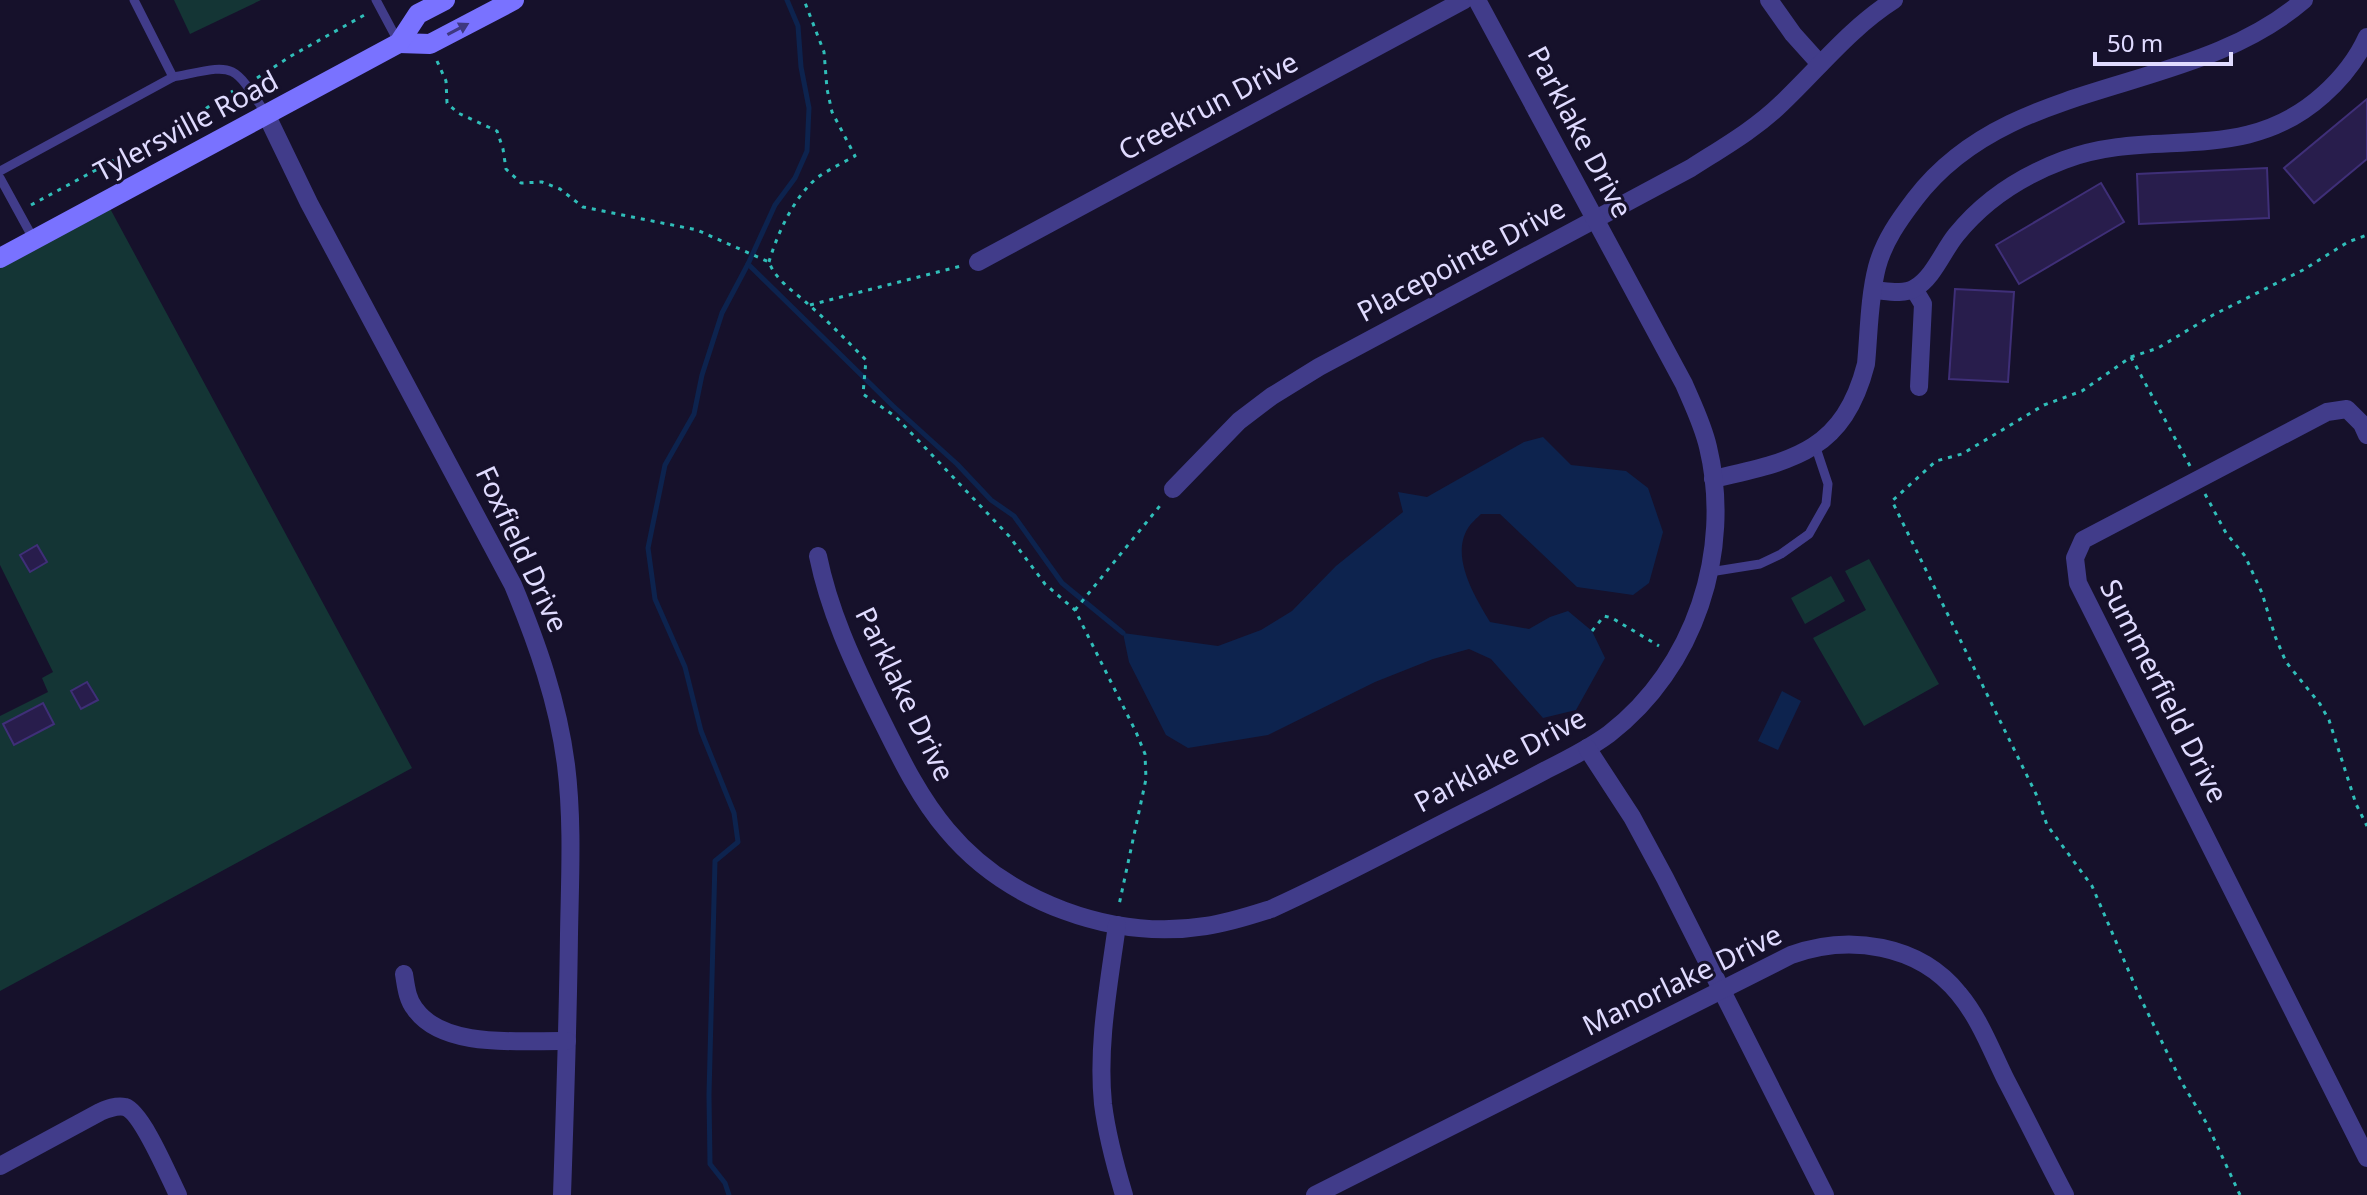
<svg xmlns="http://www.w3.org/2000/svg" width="2367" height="1195" font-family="'Noto Sans',sans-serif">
  <rect width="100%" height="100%" fill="#16112b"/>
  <g fill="#143535">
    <path d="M 174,0 L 261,0 L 190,34 Z"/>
    <path d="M 106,201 L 412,768 L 0,991 L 0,716 L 48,692 L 42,678 L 53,672 L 0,565 L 0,258 Z"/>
    <path d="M 1869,559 L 1939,684 L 1864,726 L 1813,638 L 1866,610 L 1845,571 Z"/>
    <path d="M 1831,576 L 1845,601 L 1805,624 L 1791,598 Z"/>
  </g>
  <g fill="#0d234e">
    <path d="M 1543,437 L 1571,465 L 1626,471 L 1648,488 L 1663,532 L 1649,583 L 1633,595 L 1577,587 L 1500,514 L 1481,514 C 1477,518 1471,523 1468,528 C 1450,557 1475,597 1490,622 L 1529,629 L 1550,617 L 1568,611 L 1592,631 L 1605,658 L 1576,710 L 1543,718 L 1491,659 L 1469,649 L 1433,659 L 1375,682 L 1268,735 L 1188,748 L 1166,735 L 1129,662 L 1123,633 L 1218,646 L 1261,630 L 1292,611 L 1336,566 L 1403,512 L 1398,492 L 1427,497 L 1524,442 Z"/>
    <path d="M 1782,691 L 1801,701 L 1778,750 L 1758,741 Z"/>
  </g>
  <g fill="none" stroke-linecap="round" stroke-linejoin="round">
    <g stroke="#0d234e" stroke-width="5">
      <path d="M 748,264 L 893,406 L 957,464 L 991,500 L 1014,516 L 1062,583 L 1123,633"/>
      <path d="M 729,1195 L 725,1183 L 710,1164 L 709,1095 L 715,861 L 738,842 L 734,813 L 701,731 L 685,667 L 655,599 L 648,548 L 665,465 L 694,414 L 702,375 L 722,313 L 748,264 L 775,205 L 795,178 L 807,151 L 809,108 L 801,67 L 798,26 L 787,0"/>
    </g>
  </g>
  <g fill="#281d4c" stroke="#3f2f78" stroke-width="2">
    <path d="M 2367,99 L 2367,159 L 2314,203 L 2284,168 Z"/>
    <path d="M 2267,168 L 2269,218 L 2139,224 L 2137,174 Z"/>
    <path d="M 2101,183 L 2124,222 L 2019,284 L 1996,245 Z"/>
    <path d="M 1955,289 L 2014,292 L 2008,382 L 1949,379 Z"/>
    <path d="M 37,545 L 47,562 L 30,572 L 20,555 Z"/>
    <path d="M 87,682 L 98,700 L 81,709 L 71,691 Z"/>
    <path d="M 43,703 L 54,724 L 14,745 L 3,724 Z"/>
  </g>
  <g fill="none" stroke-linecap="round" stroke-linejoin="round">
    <g stroke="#30beb9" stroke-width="3" stroke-dasharray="4 6" stroke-linecap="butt">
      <path d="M 437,61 L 446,81 L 447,103 L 458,113 L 497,131 L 503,149 L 506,169 L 521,183 L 542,182 L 560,189 L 583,207 L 697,230 L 769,262 C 776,281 795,292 809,305 C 829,322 847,341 866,360 L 863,394 L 896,417 L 1009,536 L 1045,584 L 1075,610 L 1136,732 L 1145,754 L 1146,779 L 1119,905"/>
      <path d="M 257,78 L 291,56 L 368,13"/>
      <path d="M 31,205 L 196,116 L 220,98 L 233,91"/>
      <path d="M 769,262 C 777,234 796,192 821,175 C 832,168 844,162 855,156 L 832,112 L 827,89 L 824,52 L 804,0"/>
      <path d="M 810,305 L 961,266"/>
      <path d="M 2131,357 L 2190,466"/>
      <path d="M 2205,494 L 2226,533 L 2245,556 L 2262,593 L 2275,636 L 2286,662 L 2320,704 L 2329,720 L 2356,804 L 2367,826"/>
      <path d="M 1075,610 L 1163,502"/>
      <path d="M 1592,631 L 1604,616 L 1612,618 L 1659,646"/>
      <path d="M 2240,1195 L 2207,1124 L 2182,1083 L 2139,995 L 2092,886 L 2047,825 L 2036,794 L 1892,501 L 1936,461 L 1962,454 L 2044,405 L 2082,391 L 2131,357 L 2158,348 L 2213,315 L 2303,270 L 2348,242 L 2367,235"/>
    </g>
    <g stroke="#413c8a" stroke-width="9">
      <path d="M 376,0 L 399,43"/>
      <path d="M 173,77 C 235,65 231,60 266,114"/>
      <path d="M 0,171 L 173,77 L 134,0"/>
      <path d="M 0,178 L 34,240"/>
      <path d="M 1710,572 L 1760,564 L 1781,554 L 1809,534 L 1826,504 L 1828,484 L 1815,445"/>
    </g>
    <g stroke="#413c8a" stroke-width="18">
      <path d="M 1769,0 L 1793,34 L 1820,64"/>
      <path d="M 266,114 L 309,203 L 513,585 C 537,643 558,702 566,765 C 573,821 570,878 569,934 C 568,1021 565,1108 562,1195"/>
      <path d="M 978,262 L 1464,0"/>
      <path d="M 1914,289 L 1923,304 L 1919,387"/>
      <path d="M 1874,290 C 1887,291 1903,295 1915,288 C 1933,278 1943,251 1956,235 C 1985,199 2021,176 2064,160 C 2153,126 2243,167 2323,95 C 2341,79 2357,59 2367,37"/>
      <path d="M 2367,435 L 2362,424 L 2347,409 L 2327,412 L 2083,540 L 2075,558 L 2078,583 L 2367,1158"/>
      <path d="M 1713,479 C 1791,461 1843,453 1866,364 C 1869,333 1869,298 1877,267 C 1884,241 1899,220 1915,199 C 2010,74 2190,98 2304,0"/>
      <path d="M 1173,489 L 1239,421 L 1272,396 L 1319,367 L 1691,168 C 1722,148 1754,130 1781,104 C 1818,69 1850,28 1894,0"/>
      <path d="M 818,556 C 829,610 852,660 876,709 C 897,751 917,795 947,830 C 1007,902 1113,941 1206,926 C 1228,923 1249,916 1271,909 C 1333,881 1394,848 1455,817 C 1485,802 1516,786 1546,770 C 1568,759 1590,748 1609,734 C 1695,668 1733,551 1708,447 C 1703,425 1693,405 1684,384 L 1477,0"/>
      <path d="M 1587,748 L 1632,817 L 1665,878 L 1825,1195"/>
      <path d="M 1117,925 C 1109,984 1097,1045 1103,1104 C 1107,1136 1115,1165 1124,1195"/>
      <path d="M 404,974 C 406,986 407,999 415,1009 C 444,1050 523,1040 567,1041"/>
      <path d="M 0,1166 L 100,1112 C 107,1109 116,1105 125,1107 C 142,1112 169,1177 178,1195"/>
      <path d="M 1315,1195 L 1791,955 C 1849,934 1919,944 1959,994 C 1980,1019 1992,1052 2006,1080 C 2026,1118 2045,1157 2065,1195"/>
    </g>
    <g stroke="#7972ff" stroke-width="20">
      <path d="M 399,43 L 430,44 L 514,0"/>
      <path d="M 0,258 L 399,43 L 418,14 L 445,0"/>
    </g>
  </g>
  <defs><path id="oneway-solid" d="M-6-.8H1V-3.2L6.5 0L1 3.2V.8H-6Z" transform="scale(2)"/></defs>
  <use fill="#3e3880" href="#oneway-solid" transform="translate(458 29) rotate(-28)"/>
  <g text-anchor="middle" stroke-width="6" stroke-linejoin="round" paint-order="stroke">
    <g font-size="28" fill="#e0dbff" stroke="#16112b">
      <text transform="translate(1208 106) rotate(-28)" y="10">Creekrun Drive</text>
      <text transform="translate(186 126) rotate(-28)" y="10">Tylersville Road</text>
      <text transform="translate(1580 132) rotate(62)" y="10">Parklake Drive</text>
      <text transform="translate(1461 260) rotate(-28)" y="10">Placepointe Drive</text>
      <text transform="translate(522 549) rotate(65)" y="10">Foxfield Drive</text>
      <text transform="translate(2164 691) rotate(63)" y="10">Summerfield Drive</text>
      <text transform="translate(905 694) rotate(64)" y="10">Parklake Drive</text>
      <text transform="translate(1500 760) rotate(-28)" y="10">Parklake Drive</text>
      <text transform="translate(1682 980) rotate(-26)" y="10">Manorlake Drive</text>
    </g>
  </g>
  <path d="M2095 52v12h136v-12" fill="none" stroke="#e0dbff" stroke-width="4"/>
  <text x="2107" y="52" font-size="24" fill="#e0dbff" stroke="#16112b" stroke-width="6" paint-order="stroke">50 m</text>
</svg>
